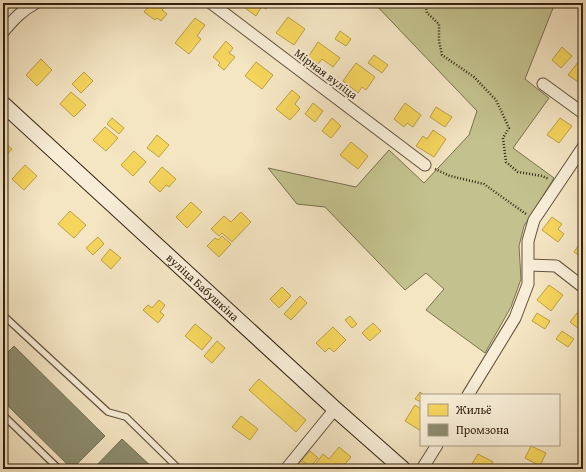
<svg xmlns="http://www.w3.org/2000/svg" width="586" height="472" font-family="'Gentium Book Plus',serif">
  <rect width="100%" height="100%" fill="#f4e5c3"/>
  <filter id="stains"><feTurbulence type="fractalNoise" baseFrequency=".005" numOctaves="4"/><feColorMatrix values="0 0 0 0 .2 0 0 0 0 .09 0 0 0 0 .02 0 0 0 .5 -.17"/></filter>
  <radialGradient id="worn" r=".72"><stop offset=".6" stop-color="#630" stop-opacity="0"/><stop offset="1" stop-color="#630" stop-opacity=".3"/></radialGradient>
  <path fill="#c3c28e" stroke="#7a714e" d="M 374,3 L 555,3 L 525,79 L 549,98 L 513,148 L 554,178 L 524,226 L 519,246 L 521,279 L 511,307 L 485,353 L 426,310 L 444,289 L 426,273 L 405,290 L 325,207 L 297,204 L 268,168 L 356,187 L 389,150 L 424,183 L 469,135 L 477,111 Z"/>
  <g fill="#f6d55c" stroke="#bb9f45">
    <path d="M 151,3 L 168,3 L 162,10 L 167,14 L 161,21 L 157,18 L 155,20 L 144,12 Z"/>
    <path d="M 249,3 L 270,3 L 266,9 L 262,6 L 256,16 L 245,8 Z"/>
    <path d="M 288,17 L 305,29 L 294,45 L 276,33 Z"/>
    <path d="M 195,18 L 205,25 L 197,36 L 201,39 L 189,54 L 175,43 Z"/>
    <path d="M 340,31 L 351,39 L 346,46 L 335,39 Z"/>
    <path d="M 226,41 L 233,48 L 229,53 L 235,57 L 224,70 L 218,65 L 220,63 L 213,57 Z"/>
    <path d="M 318,42 L 340,58 L 333,67 L 322,59 L 318,64 L 308,57 Z"/>
    <path d="M 562,47 L 572,56 L 561,68 L 552,60 Z"/>
    <path d="M 374,55 L 388,65 L 382,73 L 368,63 Z"/>
    <path d="M 41,59 L 52,70 L 37,86 L 26,75 Z"/>
    <path d="M 579,61 L 583,64 L 583,81 L 581,84 L 568,75 Z"/>
    <path d="M 256,62 L 273,75 L 262,89 L 245,76 Z"/>
    <path d="M 356,63 L 375,77 L 366,90 L 362,87 L 358,93 L 343,81 Z"/>
    <path d="M 84,72 L 93,81 L 81,93 L 72,84 Z"/>
    <path d="M 292,90 L 300,97 L 295,104 L 300,109 L 290,120 L 276,109 Z"/>
    <path d="M 71,92 L 86,105 L 74,117 L 60,104 Z"/>
    <path d="M 313,103 L 323,111 L 315,122 L 305,114 Z"/>
    <path d="M 405,103 L 421,115 L 413,127 L 407,123 L 404,127 L 394,119 Z"/>
    <path d="M 436,107 L 452,117 L 445,127 L 430,117 Z"/>
    <path d="M 112,118 L 124,128 L 119,134 L 107,124 Z"/>
    <path d="M 332,118 L 341,126 L 331,138 L 322,131 Z"/>
    <path d="M 560,118 L 572,126 L 559,143 L 547,135 Z"/>
    <path d="M 105,127 L 118,138 L 106,151 L 93,140 Z"/>
    <path d="M 433,130 L 446,139 L 434,157 L 416,146 L 423,136 L 427,139 Z"/>
    <path d="M 157,135 L 169,145 L 159,157 L 147,148 Z"/>
    <path d="M 3,142 L 12,149 L 3,159 Z"/>
    <path d="M 351,142 L 368,156 L 358,169 L 340,155 Z"/>
    <path d="M 134,151 L 146,162 L 133,176 L 121,165 Z"/>
    <path d="M 25,165 L 37,176 L 24,190 L 12,179 Z"/>
    <path d="M 162,167 L 176,179 L 169,187 L 166,185 L 160,192 L 149,182 Z"/>
    <path d="M 191,202 L 202,212 L 187,228 L 176,217 Z"/>
    <path d="M 70,211 L 86,225 L 74,238 L 58,224 Z"/>
    <path d="M 241,212 L 251,222 L 232,242 L 222,233 L 219,236 L 211,229 L 224,216 L 231,222 Z"/>
    <path d="M 552,217 L 562,224 L 558,229 L 564,234 L 558,242 L 542,230 Z"/>
    <path d="M 222,236 L 231,244 L 219,257 L 207,246 L 215,238 L 218,240 Z"/>
    <path d="M 98,237 L 104,244 L 93,255 L 86,248 Z"/>
    <path d="M 583,239 L 583,258 L 574,252 Z"/>
    <path d="M 110,249 L 121,258 L 111,269 L 101,260 Z"/>
    <path d="M 549,285 L 563,295 L 551,311 L 537,300 Z"/>
    <path d="M 282,287 L 291,296 L 279,308 L 270,299 Z"/>
    <path d="M 300,296 L 307,303 L 291,320 L 284,314 Z"/>
    <path d="M 159,300 L 165,305 L 160,312 L 164,315 L 158,323 L 143,310 L 148,305 L 152,308 Z"/>
    <path d="M 581,308 L 583,310 L 583,329 L 582,331 L 570,322 Z"/>
    <path d="M 537,313 L 550,321 L 545,329 L 532,321 Z"/>
    <path d="M 350,316 L 357,324 L 352,328 L 345,320 Z"/>
    <path d="M 373,323 L 381,331 L 370,341 L 362,333 Z"/>
    <path d="M 195,324 L 212,338 L 202,350 L 185,336 Z"/>
    <path d="M 333,327 L 346,340 L 334,352 L 329,348 L 325,352 L 316,343 Z"/>
    <path d="M 562,331 L 574,339 L 568,347 L 556,339 Z"/>
    <path d="M 217,341 L 225,348 L 212,363 L 204,356 Z"/>
    <path d="M 259,379 L 306,420 L 296,432 L 249,390 Z"/>
    <path d="M 420,392 L 424,395 L 421,395 L 421,402 L 415,399 Z"/>
    <path d="M 415,405 L 421,409 L 421,431 L 405,421 Z"/>
    <path d="M 241,416 L 258,429 L 250,440 L 232,427 Z"/>
    <path d="M 531,446 L 546,453 L 540,466 L 525,458 Z"/>
    <path d="M 339,447 L 351,457 L 341,469 L 318,469 L 314,466 L 323,454 L 329,459 Z"/>
    <path d="M 310,451 L 318,458 L 310,467 L 302,460 Z"/>
    <path d="M 478,454 L 493,462 L 489,469 L 474,469 L 470,467 Z"/>
    <path d="M 301,461 L 309,468 L 308,469 L 295,468 Z"/>
  </g>
  <g fill="#8c8c6e" stroke="#716c52">
    <path d="M 14,346 L 105,436 L 72,469 L 3,401 L 3,357 Z"/>
    <path d="M 122,439 L 154,469 L 93,469 Z"/>
  </g>
  <g fill="none" stroke-linecap="round" stroke-linejoin="round">
    <g stroke="#62513c" stroke-width="8">
      <g id="lane">
        <path d="M 3,315 L 108,412 L 126,417 L 179,469"/>
        <path d="M 3,415 L 59,469"/>
      </g>
    </g>
    <g stroke="#62513c" stroke-width="13">
      <g id="street">
        <path d="M 211,3 L 425,165"/>
        <path d="M 3,32 C 13,20 22,10 36,3"/>
        <path d="M 543,84 L 583,113"/>
        <path d="M 529,265 L 556,266 L 583,287"/>
        <path d="M 468,395 L 515,318 L 528,284 L 528,241 L 534,220 L 583,147"/>
        <path d="M 286,469 L 335,409"/>
        <path d="M 422,469 L 437,445"/>
      </g>
    </g>
    <g stroke="#32200f" stroke-width="17">
      <g id="secondary">
        <path id="s1" d="M 3,104 L 335,409 L 403,469"/>
      </g>
    </g>
    <g stroke="#32200f" stroke-width="2.5" stroke-dasharray="1 2" stroke-linecap="butt">
      <path d="M 425,3 L 427,13 L 439,24 L 439,41 L 442,55 L 474,77 L 496,100 L 509,128 L 503,138 L 506,162 L 518,172 L 542,176 L 549,179"/>
      <path d="M 435,169 L 450,176 L 484,184 L 526,214"/>
    </g>
    <use href="#lane" stroke="#f8eed8" stroke-width="5.5"/>
    <use href="#street" stroke="#f8eed8" stroke-width="11"/>
    <use href="#secondary" stroke="#f8eed8" stroke-width="15"/>
  </g>
  <g text-anchor="middle" stroke-width="4" stroke-linejoin="round" paint-order="stroke">
    <g font-size="12" fill="#32200f" stroke="#f8eed8">
      <text transform="translate(326 74) rotate(37)" y="4">Мірная вуліца</text>
      <text dy="4" stroke="none"><textPath href="#s1" startOffset="271">вуліца Бабушкіна</textPath></text>
    </g>
  </g>
  <rect width="586" height="472" fill="none" stroke="#f4e5c3" stroke-width="16"/>
  <rect x="4" y="4" width="578" height="464" fill="none" stroke="#32200f" stroke-width="2"/>
  <rect x="8" y="8" width="570" height="456" fill="none" stroke="#32200f"/>
  <rect x="420" y="394" width="140" height="52" fill="#f8eed8" stroke="#a99c88"/>
  <rect x="428" y="404" width="20" height="12" fill="#f6d55c" stroke="#a99c88"/>
  <text x="456" y="414" font-size="12" fill="#32200f">Жильё</text>
  <rect x="428" y="424" width="20" height="12" fill="#8c8c6e" stroke="#a99c88"/>
  <text x="456" y="434" font-size="12" fill="#32200f">Промзона</text>
  <rect width="100%" height="100%" filter="url(#stains)"/>
  <rect width="100%" height="100%" fill="url(#worn)"/>
</svg>
